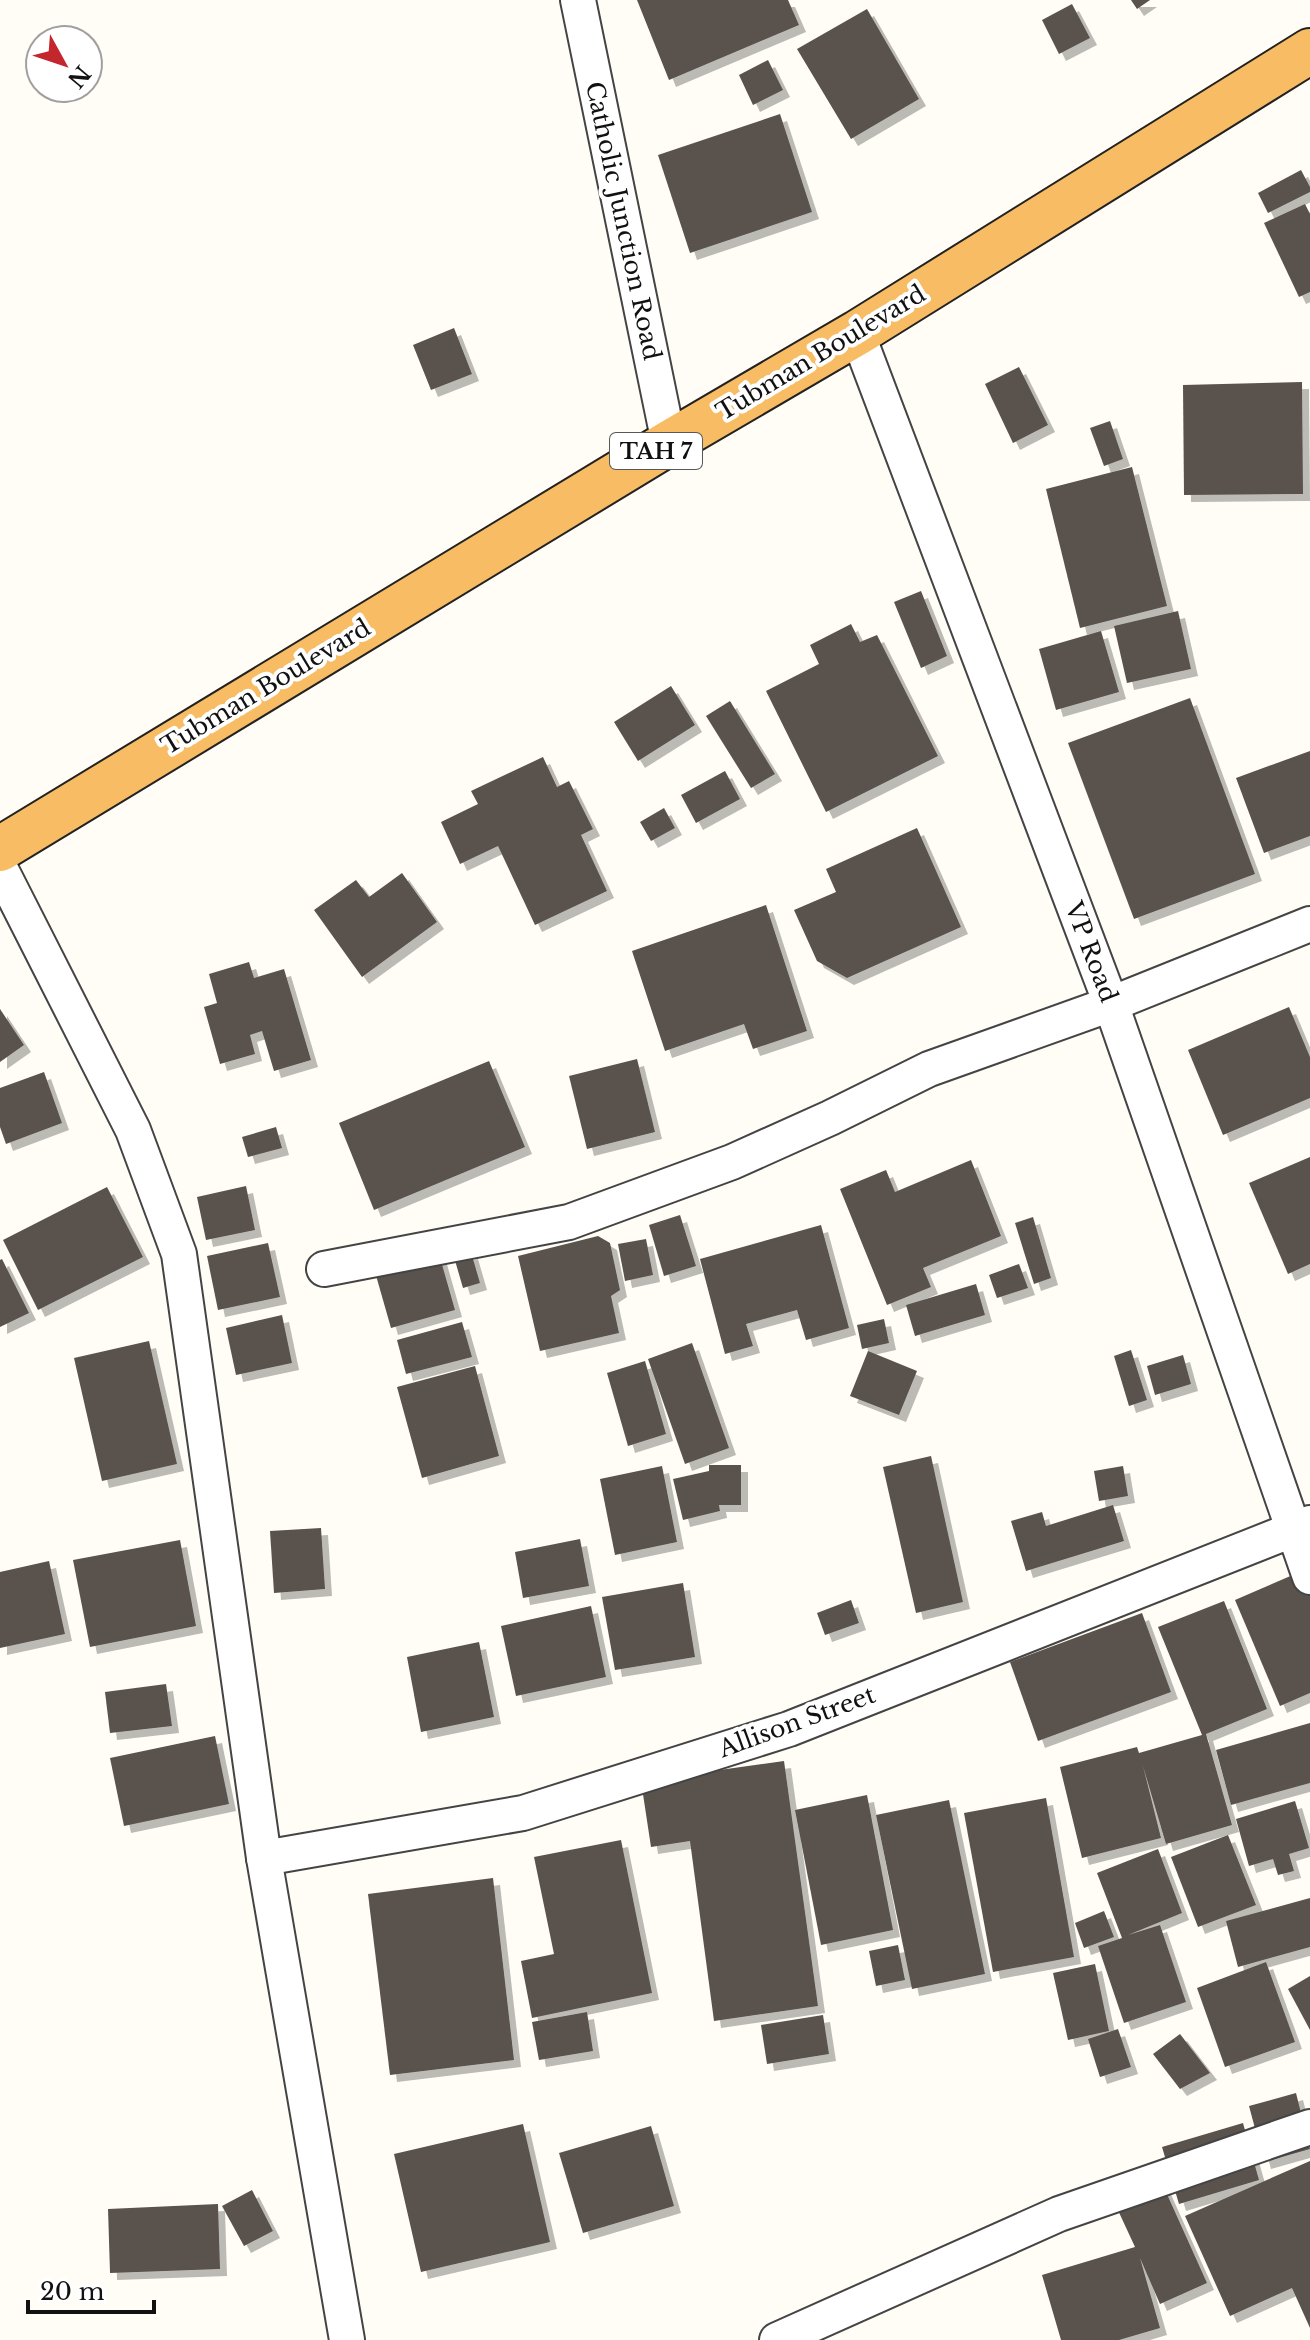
<svg xmlns="http://www.w3.org/2000/svg" width="1310" height="2340" font-family="'Libre Baskerville',serif">
  <defs>
    <filter id="shadow"><feDropShadow dx="7" dy="7" stdDeviation="0" flood-color="#0004"/></filter>
  </defs>
  <rect width="100%" height="100%" fill="#fffdf5"/>
  <g fill="#5a524d" filter="url(#shadow)">
    <path d="M 637,0 L 788,0 L 799,25 L 669,80 Z"/>
    <path d="M 1131,0 L 1150,0 L 1137,9 Z"/>
    <path d="M 1072,4 L 1090,38 L 1059,54 L 1042,20 Z"/>
    <path d="M 867,9 L 919,99 L 851,139 L 797,49 Z"/>
    <path d="M 768,60 L 783,90 L 753,105 L 739,75 Z"/>
    <path d="M 780,114 L 812,212 L 690,253 L 658,155 Z"/>
    <path d="M 1301,170 L 1310,187 L 1310,192 L 1268,213 L 1258,193 Z"/>
    <path d="M 1305,204 L 1310,214 L 1310,292 L 1299,297 L 1264,223 Z"/>
    <path d="M 454,328 L 472,374 L 431,390 L 413,345 Z"/>
    <path d="M 1019,367 L 1048,425 L 1013,443 L 985,384 Z"/>
    <path d="M 1302,382 L 1303,494 L 1184,495 L 1183,385 Z"/>
    <path d="M 1110,421 L 1123,459 L 1104,466 L 1090,428 Z"/>
    <path d="M 1132,467 L 1167,606 L 1080,628 L 1046,489 Z"/>
    <path d="M 921,591 L 947,656 L 921,668 L 894,602 Z"/>
    <path d="M 1178,611 L 1191,669 L 1127,683 L 1114,626 Z"/>
    <path d="M 851,624 L 860,642 L 877,635 L 938,756 L 826,812 L 766,691 L 819,664 L 810,645 Z"/>
    <path d="M 1101,631 L 1119,692 L 1056,710 L 1039,649 Z"/>
    <path d="M 671,686 L 695,725 L 638,761 L 614,722 Z"/>
    <path d="M 1190,698 L 1255,874 L 1134,919 L 1068,743 Z"/>
    <path d="M 730,701 L 775,774 L 751,788 L 706,716 Z"/>
    <path d="M 1310,751 L 1310,836 L 1264,853 L 1236,778 Z"/>
    <path d="M 543,757 L 557,787 L 569,781 L 593,829 L 581,835 L 607,891 L 535,925 L 498,846 L 460,864 L 441,822 L 478,804 L 471,791 Z"/>
    <path d="M 725,771 L 740,799 L 696,823 L 681,795 Z"/>
    <path d="M 664,808 L 675,828 L 651,841 L 640,822 Z"/>
    <path d="M 917,828 L 961,927 L 847,978 L 817,961 L 794,910 L 836,892 L 826,869 Z"/>
    <path d="M 402,873 L 437,922 L 362,977 L 314,910 L 356,880 L 369,897 Z"/>
    <path d="M 766,905 L 807,1031 L 753,1049 L 744,1024 L 665,1051 L 632,951 Z"/>
    <path d="M 249,962 L 254,978 L 284,969 L 311,1060 L 274,1071 L 262,1031 L 250,1035 L 255,1054 L 220,1064 L 204,1007 L 217,1003 L 209,974 Z"/>
    <path d="M 1289,1007 L 1310,1057 L 1310,1098 L 1223,1135 L 1188,1050 Z"/>
    <path d="M 0,1009 L 24,1045 L 0,1062 Z"/>
    <path d="M 637,1059 L 655,1132 L 587,1149 L 569,1076 Z"/>
    <path d="M 489,1061 L 525,1147 L 374,1210 L 339,1123 Z"/>
    <path d="M 44,1072 L 62,1123 L 6,1144 L 0,1127 L 0,1088 Z"/>
    <path d="M 276,1127 L 282,1148 L 248,1157 L 242,1137 Z"/>
    <path d="M 1310,1157 L 1310,1264 L 1288,1274 L 1249,1183 Z"/>
    <path d="M 971,1160 L 1001,1236 L 923,1268 L 931,1287 L 887,1305 L 840,1189 L 886,1170 L 895,1192 Z"/>
    <path d="M 246,1186 L 255,1230 L 206,1240 L 197,1197 Z"/>
    <path d="M 107,1187 L 143,1257 L 38,1310 L 3,1240 Z"/>
    <path d="M 680,1215 L 696,1266 L 664,1276 L 649,1225 Z"/>
    <path d="M 1033,1217 L 1051,1278 L 1034,1284 L 1015,1223 Z"/>
    <path d="M 821,1225 L 849,1328 L 806,1340 L 797,1310 L 746,1324 L 753,1346 L 725,1354 L 700,1259 Z"/>
    <path d="M 598,1236 L 610,1243 L 620,1290 L 611,1296 L 619,1333 L 540,1351 L 518,1256 Z"/>
    <path d="M 646,1239 L 653,1275 L 625,1281 L 618,1244 Z"/>
    <path d="M 268,1243 L 280,1297 L 218,1310 L 207,1256 Z"/>
    <path d="M 471,1252 L 480,1283 L 463,1288 L 454,1257 Z"/>
    <path d="M 439,1254 L 455,1310 L 391,1328 L 375,1272 Z"/>
    <path d="M 2,1259 L 29,1313 L 0,1327 L 0,1260 Z"/>
    <path d="M 1019,1264 L 1028,1288 L 997,1298 L 989,1275 Z"/>
    <path d="M 976,1284 L 985,1315 L 915,1336 L 906,1305 Z"/>
    <path d="M 282,1315 L 292,1363 L 236,1375 L 226,1328 Z"/>
    <path d="M 884,1319 L 889,1343 L 862,1349 L 857,1325 Z"/>
    <path d="M 462,1322 L 472,1357 L 406,1374 L 397,1340 Z"/>
    <path d="M 149,1341 L 177,1464 L 102,1481 L 74,1358 Z"/>
    <path d="M 692,1343 L 729,1448 L 685,1464 L 648,1359 Z"/>
    <path d="M 1131,1350 L 1147,1400 L 1129,1406 L 1114,1356 Z"/>
    <path d="M 868,1351 L 917,1371 L 899,1415 L 850,1396 Z"/>
    <path d="M 1183,1355 L 1191,1384 L 1155,1395 L 1147,1366 Z"/>
    <path d="M 645,1361 L 666,1434 L 628,1446 L 607,1373 Z"/>
    <path d="M 475,1366 L 499,1456 L 422,1478 L 397,1387 Z"/>
    <path d="M 931,1456 L 963,1602 L 916,1613 L 883,1467 Z"/>
    <path d="M 709,1465 L 741,1465 L 741,1505 L 719,1505 L 720,1511 L 683,1520 L 673,1479 L 709,1471 Z"/>
    <path d="M 662,1466 L 677,1542 L 615,1555 L 600,1479 Z"/>
    <path d="M 1123,1466 L 1128,1496 L 1099,1501 L 1094,1471 Z"/>
    <path d="M 1113,1505 L 1124,1541 L 1026,1571 L 1011,1521 L 1042,1512 L 1046,1526 Z"/>
    <path d="M 321,1528 L 325,1589 L 274,1593 L 270,1531 Z"/>
    <path d="M 580,1539 L 589,1586 L 523,1598 L 515,1552 Z"/>
    <path d="M 180,1540 L 196,1626 L 90,1647 L 73,1560 Z"/>
    <path d="M 49,1561 L 65,1634 L 0,1648 L 0,1572 Z"/>
    <path d="M 1302,1571 L 1310,1591 L 1310,1693 L 1280,1706 L 1235,1600 Z"/>
    <path d="M 683,1583 L 695,1657 L 615,1670 L 602,1597 Z"/>
    <path d="M 851,1600 L 859,1623 L 825,1635 L 817,1613 Z"/>
    <path d="M 1224,1601 L 1267,1709 L 1206,1734 L 1232,1825 L 1166,1844 L 1143,1766 L 1161,1838 L 1082,1858 L 1060,1767 L 1137,1747 L 1139,1753 L 1202,1735 L 1158,1627 Z"/>
    <path d="M 591,1606 L 606,1677 L 516,1696 L 501,1626 Z"/>
    <path d="M 1142,1613 L 1171,1692 L 1038,1741 L 1010,1662 Z"/>
    <path d="M 479,1642 L 494,1717 L 421,1732 L 407,1657 Z"/>
    <path d="M 166,1684 L 172,1726 L 110,1733 L 105,1692 Z"/>
    <path d="M 1310,1723 L 1310,1783 L 1231,1805 L 1216,1750 Z"/>
    <path d="M 215,1736 L 229,1804 L 124,1826 L 110,1758 Z"/>
    <path d="M 784,1761 L 818,2006 L 714,2021 L 690,1841 L 651,1847 L 641,1781 Z"/>
    <path d="M 867,1795 L 893,1930 L 821,1945 L 795,1810 Z"/>
    <path d="M 1046,1798 L 1074,1957 L 993,1972 L 964,1813 Z"/>
    <path d="M 949,1800 L 985,1974 L 912,1989 L 876,1815 Z"/>
    <path d="M 1295,1801 L 1309,1848 L 1289,1854 L 1294,1871 L 1278,1875 L 1273,1859 L 1249,1866 L 1236,1819 Z"/>
    <path d="M 1228,1835 L 1256,1905 L 1198,1927 L 1171,1857 Z"/>
    <path d="M 621,1840 L 652,1993 L 532,2018 L 521,1961 L 554,1954 L 534,1857 Z"/>
    <path d="M 1158,1849 L 1182,1913 L 1128,1935 L 1160,1925 L 1186,2002 L 1124,2023 L 1098,1946 L 1122,1938 L 1097,1873 Z"/>
    <path d="M 493,1878 L 514,2060 L 390,2075 L 368,1894 Z"/>
    <path d="M 1310,1898 L 1310,1947 L 1238,1967 L 1226,1921 Z"/>
    <path d="M 1104,1911 L 1114,1937 L 1084,1948 L 1075,1923 Z"/>
    <path d="M 898,1945 L 905,1980 L 876,1986 L 869,1951 Z"/>
    <path d="M 1266,1962 L 1295,2042 L 1225,2067 L 1197,1988 Z"/>
    <path d="M 1095,1964 L 1109,2031 L 1068,2040 L 1053,1973 Z"/>
    <path d="M 1310,1976 L 1310,2030 L 1288,1989 Z"/>
    <path d="M 587,2012 L 593,2051 L 539,2060 L 532,2022 Z"/>
    <path d="M 823,2015 L 829,2054 L 767,2064 L 761,2025 Z"/>
    <path d="M 1118,2029 L 1131,2067 L 1100,2077 L 1088,2039 Z"/>
    <path d="M 1180,2034 L 1210,2073 L 1180,2089 L 1153,2054 Z"/>
    <path d="M 1296,2093 L 1310,2149 L 1264,2162 L 1249,2106 Z"/>
    <path d="M 1243,2123 L 1259,2180 L 1179,2204 L 1162,2147 Z"/>
    <path d="M 523,2124 L 550,2242 L 421,2272 L 394,2154 Z"/>
    <path d="M 651,2126 L 674,2206 L 583,2233 L 559,2153 Z"/>
    <path d="M 1310,2161 L 1310,2328 L 1292,2288 L 1230,2316 L 1185,2216 Z"/>
    <path d="M 1157,2172 L 1207,2283 L 1160,2304 L 1140,2258 L 1160,2328 L 1119,2340 L 1061,2340 L 1042,2275 L 1135,2247 L 1110,2193 Z"/>
    <path d="M 252,2190 L 273,2231 L 244,2246 L 222,2206 Z"/>
    <path d="M 218,2204 L 220,2269 L 110,2273 L 108,2209 Z"/>
  </g>
  <g fill="none" stroke-linecap="round" stroke-linejoin="round">
    <g stroke="#444" stroke-width="38">
      <g id="minor">
        <path d="M 578,0 L 669,443"/>
        <path d="M 857,333 L 1111,1004 L 1310,1577"/>
        <path d="M 0,868 L 133,1130 L 179,1254 L 264,1858 L 347,2340"/>
        <path d="M 324,1269 L 569,1222 L 732,1162 L 830,1118 L 929,1069 L 1111,1004 L 1310,924"/>
        <path d="M 264,1858 L 523,1813 L 789,1729 L 1310,1523"/>
        <path d="M 777,2340 L 1059,2214 L 1310,2127"/>
      </g>
    </g>
    <g stroke="#222" stroke-width="48">
      <path id="trunk" d="M 0,849 L 669,443 L 857,333 L 1310,51"/>
    </g>
    <use href="#minor" stroke="#fff" stroke-width="34"/>
    <use href="#trunk" stroke="#f7bc64" stroke-width="44"/>
  </g>
  <g text-anchor="middle" stroke-width="8" stroke-linejoin="round" paint-order="stroke">
    <rect fill="#fff" stroke="#585858" stroke-width="2" x="610" y="433" width="92" height="36" rx="6"/>
    <g font-size="22" font-weight="bold" fill="#111">
      <text x="656" y="459">TAH 7</text>
    </g>
    <g font-size="24" fill="#111" stroke="#fff">
      <text transform="translate(623 221) rotate(78)" y="8">Catholic Junction Road</text>
      <text transform="translate(821 353) rotate(-31)" y="8">Tubman Boulevard</text>
      <text transform="translate(266 687) rotate(-31)" y="8">Tubman Boulevard</text>
      <text transform="translate(1091 952) rotate(69)" y="8">VP Road</text>
      <text transform="translate(797 1722) rotate(-20)" y="8">Allison Street</text>
    </g>
  </g>
  <g transform="translate(64 64) rotate(130)"><circle r="38" fill="#ffffff" stroke="#a0a0a0" stroke-width="2"/>
  <path d="M0-6L14 30L0 20L-14 30Z" fill="#c4262e"/>
  <text y="-12" font-size="22" font-weight="bold" text-anchor="middle" fill="#111111">N</text>
  </g>
  <path d="M28 2300v12h126v-12" fill="none" stroke="#111111" stroke-width="4"/>
  <text x="40" y="2300" font-size="24" fill="#111111" stroke="#ffffff" stroke-width="6" paint-order="stroke">20 m</text>
</svg>
